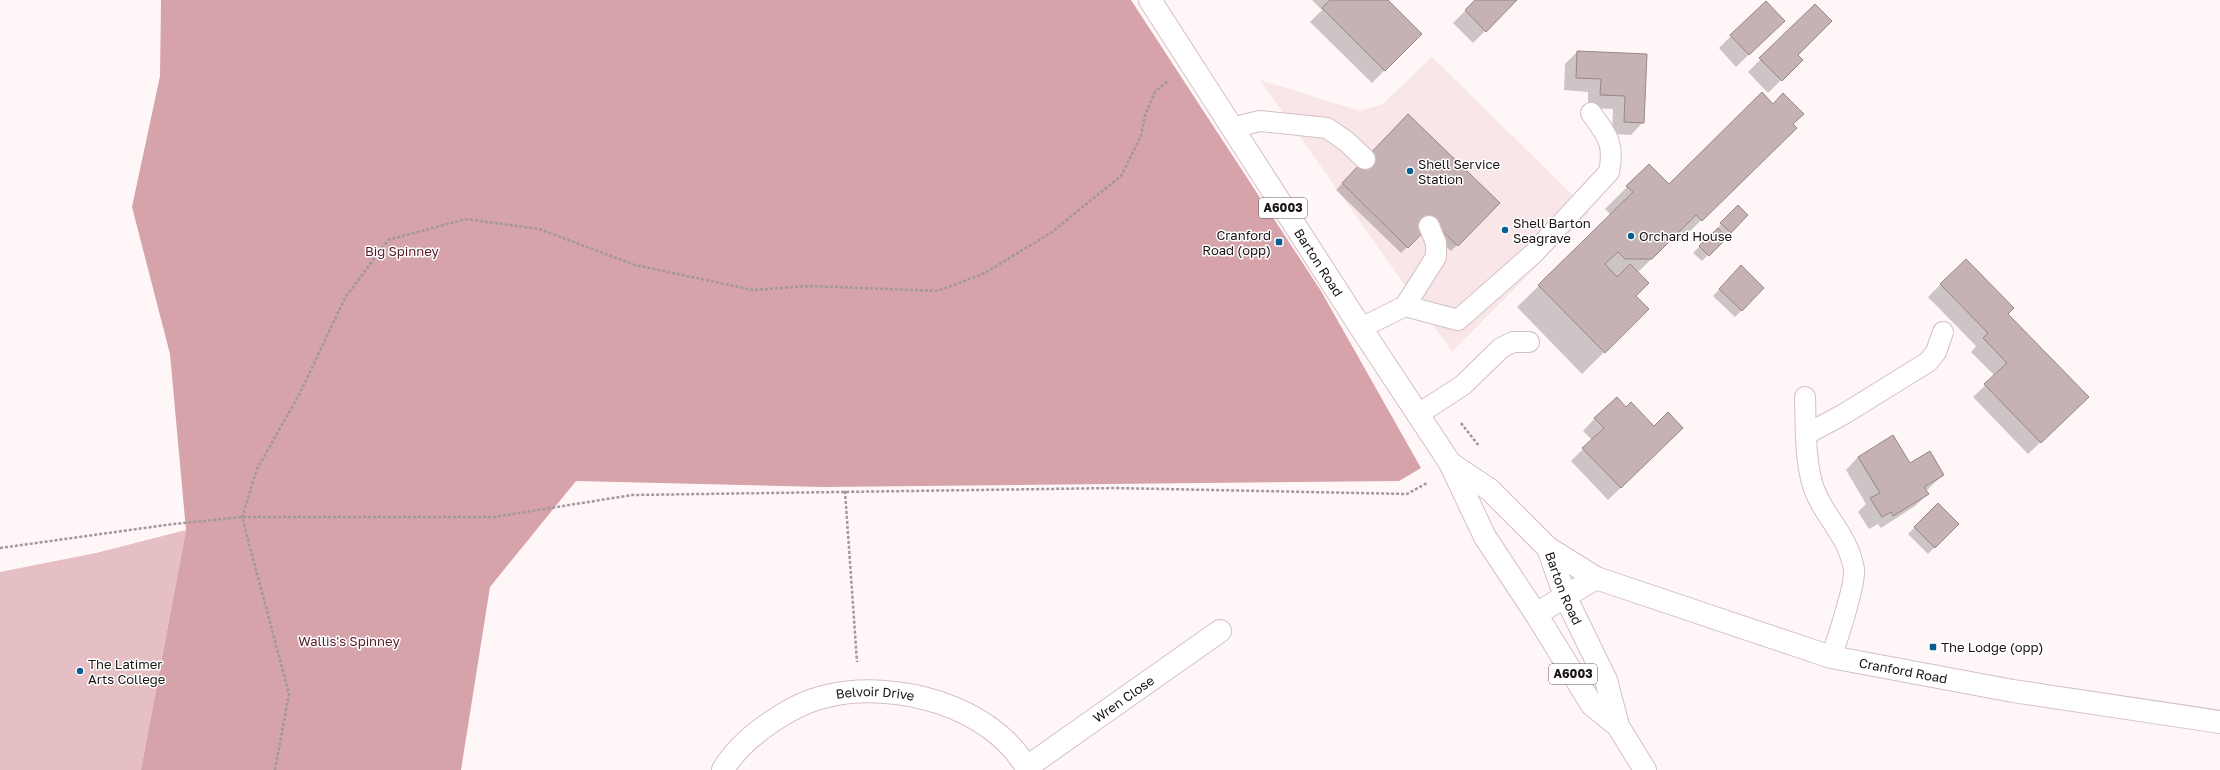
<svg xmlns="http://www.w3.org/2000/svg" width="2220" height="770" font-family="'Golos Text',sans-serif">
  <rect width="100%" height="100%" fill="#fff6f7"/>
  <path fill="#f8e6e8" d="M 1432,57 L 1590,212 L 1452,352 L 1260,80 L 1360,111 L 1383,104 Z"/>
  <path fill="#e6bfc4" d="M 186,530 L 141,770 L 0,770 L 0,572 L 96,553 Z"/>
  <path fill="#d6a3aa" d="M 161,0 L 1131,0 L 1321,291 L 1421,468 L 1399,481 L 823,487 L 576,481 L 490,587 L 461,770 L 141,770 L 186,530 L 170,354 L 132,207 L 160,76 Z"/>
  <g fill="#0003">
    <path d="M 1312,0 L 1387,0 L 1420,34 L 1372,83 L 1310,22 L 1322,10 Z"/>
    <path d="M 1476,0 L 1516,0 L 1473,43 L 1453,23 Z"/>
    <path d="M 1815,5 L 1797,55 L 1801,60 L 1768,93 L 1748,72 Z"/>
    <path d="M 1771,33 L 1736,67 L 1719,48 L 1731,36 Z"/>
    <path d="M 1577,52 L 1646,54 L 1643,122 L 1631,135 L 1612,134 L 1613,109 L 1588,108 L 1588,92 L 1564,90 L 1565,64 Z"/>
    <path d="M 1408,115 L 1499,203 L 1451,251 L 1427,228 L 1401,253 L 1336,190 Z"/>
    <path d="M 1792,124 L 1773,150 L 1679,242 L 1674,237 L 1637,273 L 1635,296 L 1648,309 L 1582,374 L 1517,307 L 1611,215 L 1605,209 L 1627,187 L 1669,186 Z"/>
    <path d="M 1738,207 L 1747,215 L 1702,261 L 1693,253 Z"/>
    <path d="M 1741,267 L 1763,288 L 1735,317 L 1713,296 Z"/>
    <path d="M 1941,284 L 2075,410 L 2028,454 L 1973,397 L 1995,376 L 1971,352 L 1976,346 L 1928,297 Z"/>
    <path d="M 1595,418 L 1654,427 L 1669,441 L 1608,500 L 1571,461 L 1592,440 L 1583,431 Z"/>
    <path d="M 1858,457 L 1910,464 L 1943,475 L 1926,491 L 1928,494 L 1915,506 L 1881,528 L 1878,524 L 1869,529 L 1858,512 L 1866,504 L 1846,470 Z"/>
    <path d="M 1938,505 L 1957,524 L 1928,554 L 1908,534 Z"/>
  </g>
  <g fill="#c6b1b4" stroke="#998688">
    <path d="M 1330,0 L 1388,0 L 1422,34 L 1385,71 L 1322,8 Z"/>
    <path d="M 1475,0 L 1517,0 L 1486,32 L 1465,10 Z"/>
    <path d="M 1766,1 L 1785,21 L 1749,55 L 1730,35 Z"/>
    <path d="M 1815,4 L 1832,21 L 1798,55 L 1803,60 L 1782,81 L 1759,58 Z"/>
    <path d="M 1577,51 L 1647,54 L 1644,123 L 1624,122 L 1625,96 L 1600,95 L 1601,79 L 1576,78 Z"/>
    <path d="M 1762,92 L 1773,104 L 1783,93 L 1804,114 L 1793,124 L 1797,128 L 1702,221 L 1696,215 L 1652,259 L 1625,259 L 1618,252 L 1605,264 L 1617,277 L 1630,264 L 1649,283 L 1636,296 L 1649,309 L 1605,353 L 1538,285 L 1633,192 L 1626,186 L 1649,164 L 1669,184 Z"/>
    <path d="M 1408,114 L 1500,203 L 1458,246 L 1433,222 L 1408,248 L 1342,183 Z"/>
    <path d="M 1738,205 L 1748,215 L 1731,233 L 1720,223 Z"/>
    <path d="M 1718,228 L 1727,238 L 1709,256 L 1699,246 Z"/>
    <path d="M 1966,259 L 2014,308 L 2008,314 L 2089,397 L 2041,443 L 1984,384 L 2007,363 L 1983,338 L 1988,333 L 1940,284 Z"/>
    <path d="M 1741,265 L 1764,288 L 1742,311 L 1719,289 Z"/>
    <path d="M 1617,397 L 1626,407 L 1631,402 L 1654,426 L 1668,412 L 1683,428 L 1621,488 L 1582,448 L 1604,428 L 1594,418 Z"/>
    <path d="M 1893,435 L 1910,463 L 1930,451 L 1944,475 L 1924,487 L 1929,494 L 1893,516 L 1891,512 L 1882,517 L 1870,498 L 1880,493 L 1858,457 Z"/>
    <path d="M 1938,503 L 1959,524 L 1935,548 L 1914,527 Z"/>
  </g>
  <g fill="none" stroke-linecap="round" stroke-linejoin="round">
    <g stroke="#d5c0c3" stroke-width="22">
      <g id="service">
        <path d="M 1231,128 L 1260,121 L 1327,128 L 1346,141 L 1365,159"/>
        <path d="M 1405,306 L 1436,257 L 1436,243 L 1429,226"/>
        <path d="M 1361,328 L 1405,306 L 1458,320 L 1534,253 L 1609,172 C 1615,144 1607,135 1591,113"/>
        <path d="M 1805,397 C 1806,426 1804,469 1817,496 C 1830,523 1848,537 1854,569 C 1856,583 1837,641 1831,657"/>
        <path d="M 1417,415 L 1463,385 L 1501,348 L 1513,342 L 1529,342"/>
        <path d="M 1807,434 L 1844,414 L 1928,362 L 1936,352 L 1943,332"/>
      </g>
    </g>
    <g stroke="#d5c0c3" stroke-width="24">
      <g id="minor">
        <path id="s1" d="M 1027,767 L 1220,631"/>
        <path id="s2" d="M 723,770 C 741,738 791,704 827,696 C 895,680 992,705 1028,770"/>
      </g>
    </g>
    <g stroke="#d5c0c3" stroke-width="24">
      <g id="tertiary">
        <path id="s3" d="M 1548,548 L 1596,578 L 1831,657 L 2013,691 L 2220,722"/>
        <path d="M 1536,614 L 1596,578"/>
      </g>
    </g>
    <g stroke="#d5c0c3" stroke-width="24">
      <g id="primary">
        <path id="s4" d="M 1150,0 L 1361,328 L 1450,463 L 1485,537 L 1536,614 L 1592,705 L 1618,726"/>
        <path id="s5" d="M 1451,464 L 1490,490 L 1548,548 L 1565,596 L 1606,680 L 1618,726 L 1645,770"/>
      </g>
    </g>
    <g stroke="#a19899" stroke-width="2.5" stroke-dasharray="3 2" stroke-linecap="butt">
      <path d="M 1461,423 L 1479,446"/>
      <path d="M 845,491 L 857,662"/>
      <path d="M 0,548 L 173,524 L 242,517 L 494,517 L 632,495 L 1115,488 L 1407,494 L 1427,483"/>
      <path d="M 275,770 L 289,694 L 242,517 L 257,469 L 300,393 L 345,298 L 388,240 L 466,219 L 539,229 L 635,265 L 753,290 L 811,286 L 938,291 L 985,273 L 1052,232 L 1121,176 L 1141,136 L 1145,116 L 1155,92 L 1168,81"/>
    </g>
    <use href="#service" stroke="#fff" stroke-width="20"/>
    <use href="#minor" stroke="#fff" stroke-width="22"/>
    <use href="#tertiary" stroke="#fff" stroke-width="22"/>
    <use href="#primary" stroke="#fff" stroke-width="22"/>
  </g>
  <g fill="#065f90" stroke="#fff" stroke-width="1.5">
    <circle cx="1410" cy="171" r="4"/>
    <circle cx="1505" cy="230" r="4"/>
    <circle cx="1631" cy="236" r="4"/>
    <rect x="1275" y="238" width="8" height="8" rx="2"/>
    <rect x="1929" y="643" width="8" height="8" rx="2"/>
    <circle cx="80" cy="671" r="4"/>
  </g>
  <g text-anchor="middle" stroke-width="3" stroke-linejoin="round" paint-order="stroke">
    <g fill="#fff" stroke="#5f5a5a" stroke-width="1">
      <rect x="1259" y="198" width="48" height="20" rx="3"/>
      <rect x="1549" y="664" width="48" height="20" rx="3"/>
    </g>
    <g font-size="12" font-weight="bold" fill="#1b1314">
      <text x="1283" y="212">A6003</text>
      <text x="1573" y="678">A6003</text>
    </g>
    <g font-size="13" fill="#1b1314" stroke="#fff" text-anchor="start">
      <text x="1418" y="169">Shell Service<tspan x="1418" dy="15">Station</tspan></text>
      <text x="1513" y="228">Shell Barton<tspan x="1513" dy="15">Seagrave</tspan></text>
      <text x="1271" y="240" text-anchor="end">Cranford<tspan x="1271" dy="15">Road (opp)</tspan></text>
      <text x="1639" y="241">Orchard House</text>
      <text x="1941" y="652">The Lodge (opp)</text>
      <text x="88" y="669">The Latimer<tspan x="88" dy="15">Arts College</tspan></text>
    </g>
    <g font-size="13" fill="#581b29" stroke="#fff">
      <text x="402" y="256">Big Spinney</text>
      <text x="349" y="646">Wallis's Spinney</text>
    </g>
    <g font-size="13" fill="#1b1314" stroke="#fff">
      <text dy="5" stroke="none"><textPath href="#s4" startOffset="312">Barton Road</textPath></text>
      <text dy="5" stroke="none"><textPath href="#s5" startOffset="172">Barton Road</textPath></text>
      <text dy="5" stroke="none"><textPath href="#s3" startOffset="378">Cranford Road</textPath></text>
      <text dy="5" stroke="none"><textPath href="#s2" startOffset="179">Belvoir Drive</textPath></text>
      <text dy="5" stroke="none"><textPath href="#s1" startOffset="118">Wren Close</textPath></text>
    </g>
  </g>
</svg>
